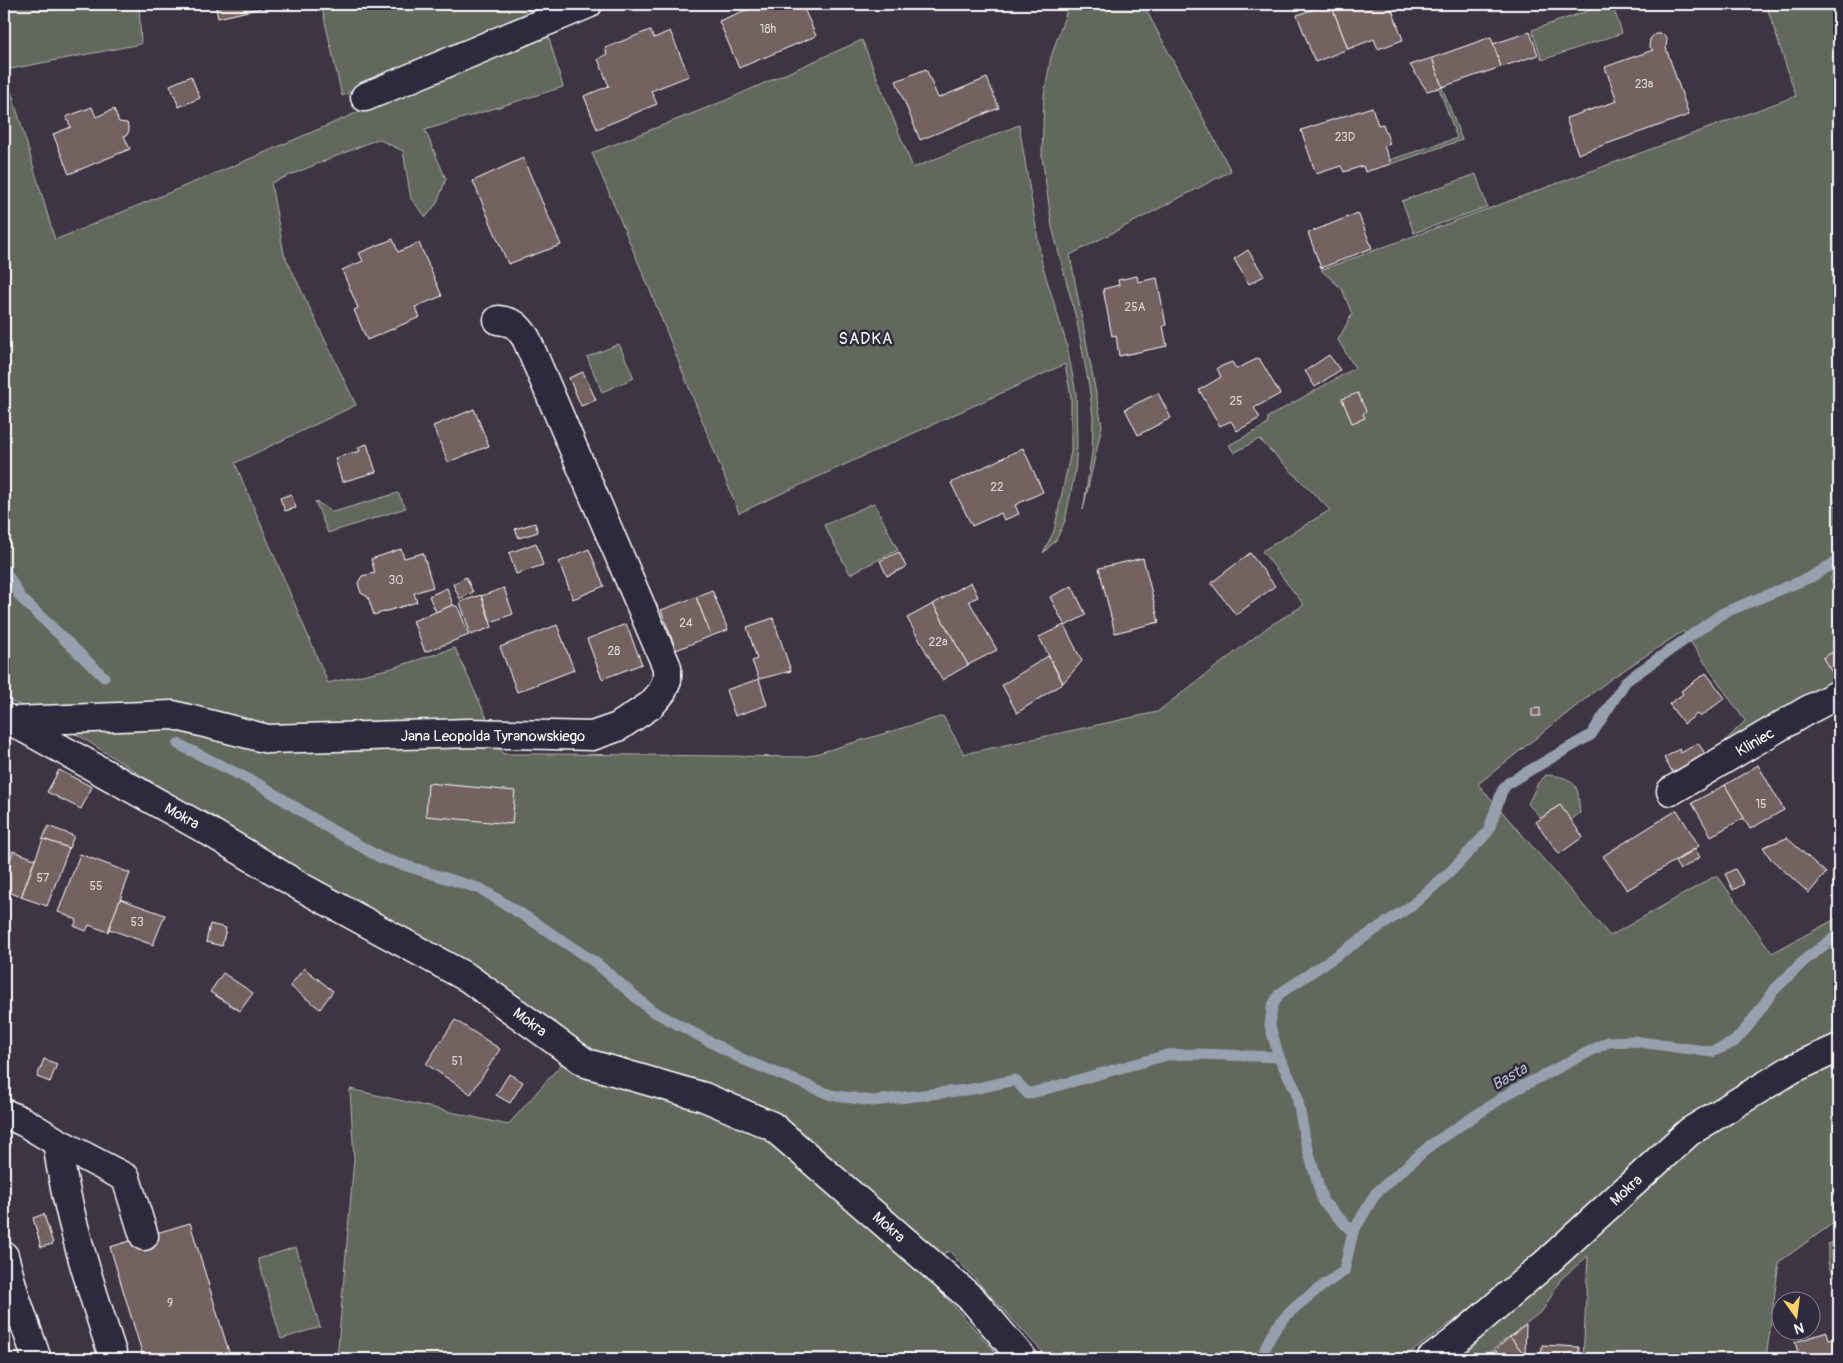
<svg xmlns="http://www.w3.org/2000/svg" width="1843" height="1363" font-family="Pangolin,sans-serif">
  <rect width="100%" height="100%" fill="#3d3544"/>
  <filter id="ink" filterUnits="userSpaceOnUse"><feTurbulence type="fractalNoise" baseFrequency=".02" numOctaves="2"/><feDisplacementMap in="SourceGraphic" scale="10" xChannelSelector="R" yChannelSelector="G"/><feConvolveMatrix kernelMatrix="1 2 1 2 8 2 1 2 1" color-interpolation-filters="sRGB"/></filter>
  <g filter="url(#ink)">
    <g fill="#62685b" stroke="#b0b4ad">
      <path d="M 4,4 L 139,4 L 141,44 L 5,70 L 55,240 L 240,163 L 547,31 L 563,87 L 425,130 L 446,179 L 437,203 L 426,217 L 411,199 L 403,151 L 378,139 L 271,183 L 284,254 L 356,405 L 235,463 L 328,683 L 392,668 L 455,648 L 503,754 L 555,754 L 805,757 L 943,716 L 964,754 L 1157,712 L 1268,627 L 1304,605 L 1262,551 L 1330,510 L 1259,439 L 1234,453 L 1229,445 L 1267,425 L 1268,417 L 1355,368 L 1338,340 L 1352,314 L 1342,289 L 1321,270 L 1796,96 L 1766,4 L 1839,4 L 1839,495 L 1833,504 L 1839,508 L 1839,572 L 1830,578 L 1839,595 L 1839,681 L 1728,745 L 1725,741 L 1745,721 L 1683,631 L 1609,680 L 1478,784 L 1610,936 L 1717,875 L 1772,953 L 1839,917 L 1839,1037 L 1402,1359 L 1049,1359 L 949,1251 L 914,1266 L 951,1303 L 1002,1359 L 337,1359 L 354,1159 L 350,1089 L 508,1125 L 579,1044 L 486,974 L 461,958 L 317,887 L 81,737 L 28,708 L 4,699 Z"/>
      <path d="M 321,4 L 561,4 L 342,96 Z"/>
      <path d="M 1069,4 L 1143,4 L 1231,171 L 1070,255 L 1102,426 L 1083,510 L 1092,453 L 1093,418 L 1089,386 L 1077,322 L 1052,227 L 1042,156 L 1044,96 L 1051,57 Z"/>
      <path d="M 1608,4 L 1612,4 L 1622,33 L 1542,60 L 1532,30 Z"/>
      <path d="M 862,40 L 913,168 L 1019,125 L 1042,264 L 1066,342 L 1076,393 L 1077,445 L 1075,472 L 1065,521 L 1056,540 L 1043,553 L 1054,531 L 1071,451 L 1071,397 L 1065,364 L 739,513 L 652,295 L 592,153 L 724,101 Z"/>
      <path d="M 1442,87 L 1462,140 L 1391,164 L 1389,160 L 1457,138 L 1439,88 Z"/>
      <path d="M 1476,174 L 1487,207 L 1414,233 L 1402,201 Z"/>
      <path d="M 619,344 L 634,378 L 602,392 L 587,357 Z"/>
      <path d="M 398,493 L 406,508 L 328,533 L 315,501 L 333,512 Z"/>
      <path d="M 874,503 L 898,550 L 850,574 L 824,525 Z"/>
      <path d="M 1546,775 C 1559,776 1574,777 1578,793 C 1579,799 1579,806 1580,813 L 1571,820 L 1559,805 L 1541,818 L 1528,804 L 1538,783 Z"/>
      <path d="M 1839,1060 L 1839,1219 L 1779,1262 L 1766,1359 L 1583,1359 L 1588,1256 L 1561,1279 L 1543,1310 L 1481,1359 L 1440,1359 L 1564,1262 L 1675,1164 L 1699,1141 L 1762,1098 Z"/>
      <path d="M 1837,1241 L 1839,1241 L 1839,1284 C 1837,1278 1834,1274 1830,1269 C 1827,1264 1828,1251 1828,1244 Z"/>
      <path d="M 296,1247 L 320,1327 L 281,1339 L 258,1259 Z"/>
    </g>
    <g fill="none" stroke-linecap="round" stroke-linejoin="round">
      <g stroke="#96a0af" stroke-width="11">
        <path d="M 4,569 L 21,598 L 104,677"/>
        <path d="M 178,744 L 262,786 L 320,823 L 381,858 L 481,889 L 531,920 L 596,963 L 651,1010 L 742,1059 L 831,1095 L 873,1101 L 973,1089 L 1015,1080 L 1028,1094 L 1167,1055 L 1199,1054 L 1279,1057"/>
        <path d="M 1353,1232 L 1323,1202 L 1305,1139 L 1296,1091 L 1279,1057 L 1270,1026 L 1272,1007 L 1279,994 L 1411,906 L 1450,872 L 1488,832 L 1502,791 L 1508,783 L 1591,735 L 1626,681 L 1723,613 L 1811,577 L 1839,560"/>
        <path d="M 1263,1359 C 1268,1320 1314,1292 1344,1271 L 1353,1232 L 1376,1193 L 1432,1144 L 1511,1092 L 1608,1042 L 1633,1041 L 1712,1052 L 1734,1042 L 1749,1025 L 1774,990 L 1807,958 L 1839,934"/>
      </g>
    </g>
    <g fill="#736260" stroke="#fff">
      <path d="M 215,4 L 273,4 L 274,5 L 218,18 Z"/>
      <path d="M 761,4 L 802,4 L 816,36 L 739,68 L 719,21 Z"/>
      <path d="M 1328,4 L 1331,4 L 1348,49 L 1315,62 L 1297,15 Z"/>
      <path d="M 1331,4 L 1390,4 L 1403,40 L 1378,49 L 1374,39 L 1348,49 Z"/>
      <path d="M 650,30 L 654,38 L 670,31 L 689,76 L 651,91 L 657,104 L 597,129 L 584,96 L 609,86 L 598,59 L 607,54 L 605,48 Z"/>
      <path d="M 1530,32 L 1538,55 L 1501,67 L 1493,44 Z"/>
      <path d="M 1655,34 L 1662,34 L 1667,39 L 1666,48 L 1689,115 L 1578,154 L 1566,118 L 1617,101 L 1605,67 L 1653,50 L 1649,46 L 1650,39 Z"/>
      <path d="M 1491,37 L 1501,67 L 1442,87 L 1432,58 Z"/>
      <path d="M 1432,58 L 1442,87 L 1427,91 L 1410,65 Z"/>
      <path d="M 926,69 L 938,98 L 987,78 L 999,108 L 920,140 L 896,81 Z"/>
      <path d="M 191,76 L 200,98 L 179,107 L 170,85 Z"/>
      <path d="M 92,107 L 96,117 L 114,109 L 119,122 L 127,123 L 129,130 L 127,135 L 124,136 L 130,149 L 69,174 L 53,134 L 71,127 L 66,117 Z"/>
      <path d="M 1372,107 L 1378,125 L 1383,124 L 1390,144 L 1384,146 L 1391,164 L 1365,172 L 1363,166 L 1344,172 L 1341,166 L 1316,174 L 1301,130 Z"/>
      <path d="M 523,158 L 561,245 L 508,264 L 473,181 Z"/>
      <path d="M 1358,213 L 1372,248 L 1321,268 L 1308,233 Z"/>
      <path d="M 393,239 L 398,252 L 419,243 L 442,296 L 415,307 L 420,317 L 367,340 L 354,310 L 358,308 L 342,270 L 363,261 L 359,253 Z"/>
      <path d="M 1248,250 L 1264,276 L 1249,284 L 1234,259 Z"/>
      <path d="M 1137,276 L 1138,282 L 1157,278 L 1166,325 L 1163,326 L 1167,346 L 1119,356 L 1116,335 L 1112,336 L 1103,289 L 1119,285 L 1118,280 Z"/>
      <path d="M 1329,355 L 1340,370 L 1315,387 L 1305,371 Z"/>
      <path d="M 1259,358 L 1280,394 L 1254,408 L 1260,418 L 1237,431 L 1231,421 L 1220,426 L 1199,390 L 1221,377 L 1217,368 L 1232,362 L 1236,369 Z"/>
      <path d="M 583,372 L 596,400 L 581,406 L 569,378 Z"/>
      <path d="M 1158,393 L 1171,418 L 1138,435 L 1125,409 Z"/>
      <path d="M 1358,393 L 1366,411 L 1363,414 L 1365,418 L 1352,423 L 1342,399 Z"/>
      <path d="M 474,409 L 489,446 L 448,462 L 433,426 Z"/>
      <path d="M 367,444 L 376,472 L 342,482 L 335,458 L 360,451 L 358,447 Z"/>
      <path d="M 1023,448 L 1043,492 L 1015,505 L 1019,514 L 1004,520 L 1001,513 L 972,526 L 951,483 Z"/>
      <path d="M 291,494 L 296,508 L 285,511 L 280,498 Z"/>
      <path d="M 535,523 L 538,532 L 519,538 L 515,529 Z"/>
      <path d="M 536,543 L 543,565 L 516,574 L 509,553 Z"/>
      <path d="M 401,549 L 404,558 L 423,553 L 433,587 L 414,593 L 417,602 L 374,615 L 368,597 L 361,593 L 358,583 L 362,576 L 375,573 L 371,559 Z"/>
      <path d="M 589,549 L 604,586 L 573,599 L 559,562 Z"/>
      <path d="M 899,552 L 906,567 L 887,576 L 880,561 Z"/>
      <path d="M 1250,553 L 1275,586 L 1236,615 L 1211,583 Z"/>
      <path d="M 1143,558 L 1159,622 L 1115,633 L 1099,568 Z"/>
      <path d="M 466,577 L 473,592 L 460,599 L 453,584 Z"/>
      <path d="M 971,582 L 978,597 L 969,601 L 997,650 L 968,665 L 933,604 Z"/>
      <path d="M 1072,586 L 1086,615 L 1065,626 L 1050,597 Z"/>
      <path d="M 447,588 L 453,605 L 436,612 L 429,596 Z"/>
      <path d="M 504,588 L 513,614 L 491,622 L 481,596 Z"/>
      <path d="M 712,590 L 728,630 L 711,636 L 696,597 Z"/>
      <path d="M 481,595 L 492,627 L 471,635 L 460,602 Z"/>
      <path d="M 696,597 L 711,636 L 676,650 L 661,610 Z"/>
      <path d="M 933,604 L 968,665 L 942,680 L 907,618 Z"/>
      <path d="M 453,605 L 458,607 L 469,635 L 425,652 L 413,621 Z"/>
      <path d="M 773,618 L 791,671 L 759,679 L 752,661 L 757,659 L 747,627 Z"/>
      <path d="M 626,624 L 642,664 L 602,679 L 587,639 Z"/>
      <path d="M 557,625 L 574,670 L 517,692 L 500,647 Z"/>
      <path d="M 1064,625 L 1082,661 L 1063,683 L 1039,637 Z"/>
      <path d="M 1839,648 L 1839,677 L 1836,679 L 1823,658 Z"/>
      <path d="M 1048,656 L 1063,683 L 1017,713 L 1002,685 Z"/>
      <path d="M 1706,673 L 1725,698 L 1700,717 L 1697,714 L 1684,724 L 1669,704 L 1683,694 L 1681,691 Z"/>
      <path d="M 759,679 L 767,705 L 735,716 L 726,690 Z"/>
      <path d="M 1540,708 L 1540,716 L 1532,716 L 1532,709 Z"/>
      <path d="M 1698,743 L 1708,758 L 1675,776 L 1664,758 L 1679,749 L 1681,753 Z"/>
      <path d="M 1758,765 L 1784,810 L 1750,829 L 1725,785 Z"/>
      <path d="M 59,770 L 92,787 L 81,809 L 47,792 Z"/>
      <path d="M 428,783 L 515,791 L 512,824 L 426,816 Z"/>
      <path d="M 1725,785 L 1744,818 L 1711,836 L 1692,803 Z"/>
      <path d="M 1560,805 L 1583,837 L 1559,854 L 1536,822 Z"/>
      <path d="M 1677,810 L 1699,846 L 1627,890 L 1603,856 Z"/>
      <path d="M 48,826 L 74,836 L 69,848 L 43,839 Z"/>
      <path d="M 1787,838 L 1826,873 L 1809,893 L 1770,858 L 1763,847 Z"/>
      <path d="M 43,839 L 69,848 L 47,906 L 21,897 Z"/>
      <path d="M 4,848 L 11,850 L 4,872 Z"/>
      <path d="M 1695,849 L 1700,857 L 1680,870 L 1675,862 Z"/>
      <path d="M 13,851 L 35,859 L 21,897 L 4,890 L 4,881 Z"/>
      <path d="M 80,854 L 130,873 L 108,932 L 89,925 L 86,931 L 74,926 L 77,920 L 58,912 Z"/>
      <path d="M 1735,869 L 1744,884 L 1733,890 L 1725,874 Z"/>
      <path d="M 1839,876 L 1839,890 L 1833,879 Z"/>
      <path d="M 120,899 L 165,915 L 153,945 L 109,929 Z"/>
      <path d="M 210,924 L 226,928 L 222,946 L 206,942 Z"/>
      <path d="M 304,968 L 333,991 L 320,1009 L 290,986 Z"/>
      <path d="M 223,973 L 253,993 L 240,1011 L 210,992 Z"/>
      <path d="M 455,1020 L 500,1049 L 471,1094 L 426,1064 Z"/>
      <path d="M 44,1059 L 57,1064 L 50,1082 L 37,1077 Z"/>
      <path d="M 509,1074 L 523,1082 L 510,1103 L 496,1095 Z"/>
      <path d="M 44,1214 L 53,1244 L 41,1247 L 33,1218 Z"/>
      <path d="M 190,1223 L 231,1359 L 144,1359 L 110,1247 Z"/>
      <path d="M 1526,1325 L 1526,1326 L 1525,1355 L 1510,1337 Z"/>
      <path d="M 1827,1332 L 1829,1339 L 1839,1336 L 1839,1359 L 1800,1359 L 1795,1342 Z"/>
      <path d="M 1510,1337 L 1525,1355 L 1519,1359 L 1503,1359 L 1495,1350 Z"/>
      <path d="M 1542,1345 L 1579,1347 L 1579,1359 L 1541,1359 Z"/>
      <path d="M 1495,1350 L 1503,1359 L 1483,1359 Z"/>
    </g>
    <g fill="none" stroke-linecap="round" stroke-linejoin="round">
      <g stroke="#fff" stroke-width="31">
        <g id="minor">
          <path d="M 365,97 L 588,4"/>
          <path d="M 4,717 L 210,832 L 303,888 L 468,978 L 586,1063 L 704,1097 L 772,1126 L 973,1300 L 1023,1359"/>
          <path d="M 13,721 L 173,715 L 268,739 L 470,733 L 592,736 L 618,727 L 651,705 L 662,692 L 667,680 L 667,667 L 526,338 C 517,325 514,322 498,320"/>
          <path d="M 1671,791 L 1806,711 L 1839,694"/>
          <path d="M 4,1113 L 24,1122 L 57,1142 L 126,1178 L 144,1236"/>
          <path d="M 57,1142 C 67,1216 91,1288 114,1359"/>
          <path d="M 4,1256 L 15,1296 L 37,1359"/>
          <path d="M 1431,1359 L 1454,1342 L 1546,1263 L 1689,1132 L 1792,1069 L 1839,1048"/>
        </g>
      </g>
      <use href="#minor" stroke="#2f2a3d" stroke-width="28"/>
    </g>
  </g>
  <g text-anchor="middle" stroke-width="5" stroke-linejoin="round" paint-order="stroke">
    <g font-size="12" fill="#dcd8d7">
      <text x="768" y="33">18h</text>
      <text x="1644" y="88">23a</text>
      <text x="1345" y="141">23D</text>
      <text x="1135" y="311">25A</text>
      <text x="1236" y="405">25</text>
      <text x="997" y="491">22</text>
      <text x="396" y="584">30</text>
      <text x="686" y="627">24</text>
      <text x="938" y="646">22a</text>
      <text x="614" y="655">28</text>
      <text x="1761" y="808">15</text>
      <text x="43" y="882">57</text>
      <text x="96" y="890">55</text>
      <text x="137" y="926">53</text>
      <text x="457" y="1065">51</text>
      <text x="170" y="1307">9</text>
    </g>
    <g font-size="15" fill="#fff" stroke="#2f2a3d">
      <text x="493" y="741">Jana Leopolda Tyranowskiego</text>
      <text transform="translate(1755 742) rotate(-30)" y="5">Kliniec</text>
      <text transform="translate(182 816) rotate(29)" y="5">Mokra</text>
      <text transform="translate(530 1022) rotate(36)" y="5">Mokra</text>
      <text transform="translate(1626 1190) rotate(-43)" y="5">Mokra</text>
      <text transform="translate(889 1227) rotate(41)" y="5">Mokra</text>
    </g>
    <g font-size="16" letter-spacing="1" fill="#fff" stroke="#2f2a3d">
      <text x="866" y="344">SADKA</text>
    </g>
    <g font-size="16" font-style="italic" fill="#b0b7c3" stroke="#2f2a3d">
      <text transform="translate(1509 1076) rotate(-30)" y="6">Basta</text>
    </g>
  </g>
  <rect width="1843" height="1363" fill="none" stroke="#2f2a3d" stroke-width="20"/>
  <rect x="10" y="10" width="1823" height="1343" fill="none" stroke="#fff" stroke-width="2" filter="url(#ink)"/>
  <g transform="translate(1796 1316) rotate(166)"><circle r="24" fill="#2f2a3d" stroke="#827f8b"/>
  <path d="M0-4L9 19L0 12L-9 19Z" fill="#ffd166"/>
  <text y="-8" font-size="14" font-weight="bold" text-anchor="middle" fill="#ffffff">N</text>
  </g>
</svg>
